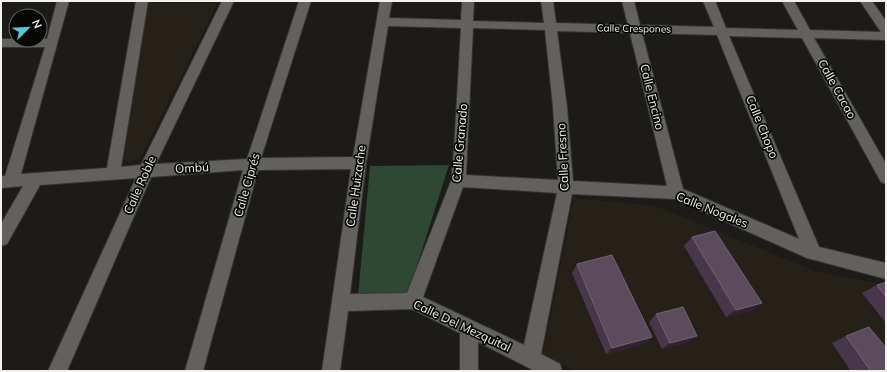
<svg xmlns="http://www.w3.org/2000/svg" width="887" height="372" font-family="Mulish,sans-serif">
  <rect width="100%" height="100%" fill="#1c1b18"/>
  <g fill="#252118">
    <path d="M 148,1 L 218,1 L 142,155 L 130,163 L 124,160 L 123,157 Z"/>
    <path d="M 574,198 L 656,206 L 815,271 L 886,285 L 886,371 L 576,371 L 543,354 Z"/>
  </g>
  <path fill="#2e4834" d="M 449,165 L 408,294 L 358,297 L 370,166 Z"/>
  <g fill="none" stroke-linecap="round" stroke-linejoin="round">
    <g stroke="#363533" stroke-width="2">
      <path id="street" d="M 57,1 L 69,1 L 21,174 L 107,168 L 136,1 L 148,1 L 121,167 L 141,165 L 222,1 L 234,1 L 156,164 L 247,159 L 299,1 L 311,1 L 261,158 L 353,157 L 380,1 L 392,1 L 389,18 L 461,20 L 462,1 L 474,1 L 473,21 L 544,23 L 541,1 L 553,1 L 556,23 L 628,25 L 622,1 L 634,1 L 640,25 L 714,27 L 703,1 L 715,1 L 726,28 L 798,30 L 782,1 L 794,1 L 810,30 L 881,32 L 860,1 L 872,1 L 886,21 L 886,40 L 814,38 L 886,164 L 886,184 L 881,182 L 802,38 L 729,36 L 819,247 L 886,263 L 886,279 L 807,258 L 675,199 L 572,194 L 541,354 L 560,364 L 562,371 L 535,371 L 478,342 L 478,371 L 460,371 L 460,333 L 412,309 L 348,311 L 340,371 L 322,371 L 351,169 L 258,170 L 203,371 L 185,371 L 243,170 L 151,177 L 67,371 L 48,371 L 136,178 L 40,185 L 7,244 L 1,246 L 1,224 L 23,186 L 1,188 L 1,176 L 5,176 L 45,47 L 1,47 L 1,39 L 47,39 ZM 388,26 L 461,28 L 454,150 L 451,181 L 407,293 L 350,294 L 366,163 ZM 473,28 L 545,30 L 553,107 L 558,180 L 466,175 ZM 557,31 L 630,33 L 667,186 L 573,181 L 567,107 ZM 642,33 L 717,35 L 799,239 L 683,189 ZM 463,187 L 557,193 L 524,345 L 423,297 Z"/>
    </g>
    <use href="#street" fill="#62615d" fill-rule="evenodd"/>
  </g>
  <g fill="#4a364b">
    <path d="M 692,237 L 762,303 L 751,311 L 726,317 L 684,246 Z"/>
    <path d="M 577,264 L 652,337 L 644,344 L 606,354 L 572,273 Z"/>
    <path d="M 886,282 L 886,323 L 862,293 L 877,285 Z"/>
    <path d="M 656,314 L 688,342 L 662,349 L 649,322 Z"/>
    <path d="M 846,336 L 886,371 L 851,371 L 832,343 Z"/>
  </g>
  <g fill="#30232f">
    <path d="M 762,303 L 751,311 L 726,317 L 736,310 Z"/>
    <path d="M 697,336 L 688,342 L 662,349 L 670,343 Z"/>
    <path d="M 652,337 L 644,344 L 606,354 L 612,348 Z"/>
  </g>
  <g fill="#5c4a5d" stroke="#736474">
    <path d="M 715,231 L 762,303 L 736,310 L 692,237 Z"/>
    <path d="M 612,255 L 652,337 L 612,348 L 577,264 Z"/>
    <path d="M 886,282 L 886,297 L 877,285 Z"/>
    <path d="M 683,307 L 697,336 L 670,343 L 656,314 Z"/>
    <path d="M 869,327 L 886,348 L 886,371 L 871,371 L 846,336 Z"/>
  </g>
  <g text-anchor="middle" stroke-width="3.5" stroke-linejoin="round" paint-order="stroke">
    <g font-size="10" fill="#f2f0ee" stroke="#060605">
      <text transform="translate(634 28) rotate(1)" y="4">Calle Crespones</text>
    </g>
    <g font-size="12" fill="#f2f0ee" stroke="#060605">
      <text transform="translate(837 89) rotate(61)" y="4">Calle Cacao</text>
      <text transform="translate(652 97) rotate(76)" y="4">Calle Encino</text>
      <text transform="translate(762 127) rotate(68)" y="4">Calle Chopo</text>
      <text transform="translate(460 143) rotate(-85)" y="4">Calle Granado</text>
      <text transform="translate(563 157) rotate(-93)" y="4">Calle Fresno</text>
      <text transform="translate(192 168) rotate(-3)" y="4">Ombú</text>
      <text transform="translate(140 185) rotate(-66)" y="4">Calle Roble</text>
      <text transform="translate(247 185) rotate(-74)" y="4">Calle Ciprés</text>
      <text transform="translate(356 186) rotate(-82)" y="4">Calle Huizache</text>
      <text transform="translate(712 210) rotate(22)" y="4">Calle Nogales</text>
      <text transform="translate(462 326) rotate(25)" y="4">Calle Del Mezquital</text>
    </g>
  </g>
  <rect width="887" height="372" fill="none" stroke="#f2f0ee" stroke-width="4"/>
  <g transform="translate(28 28) rotate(66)"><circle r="19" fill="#060605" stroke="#646462"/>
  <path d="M0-3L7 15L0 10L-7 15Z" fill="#52cbd8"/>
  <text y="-6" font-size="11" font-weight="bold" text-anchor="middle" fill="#f2f0ee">N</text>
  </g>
</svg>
